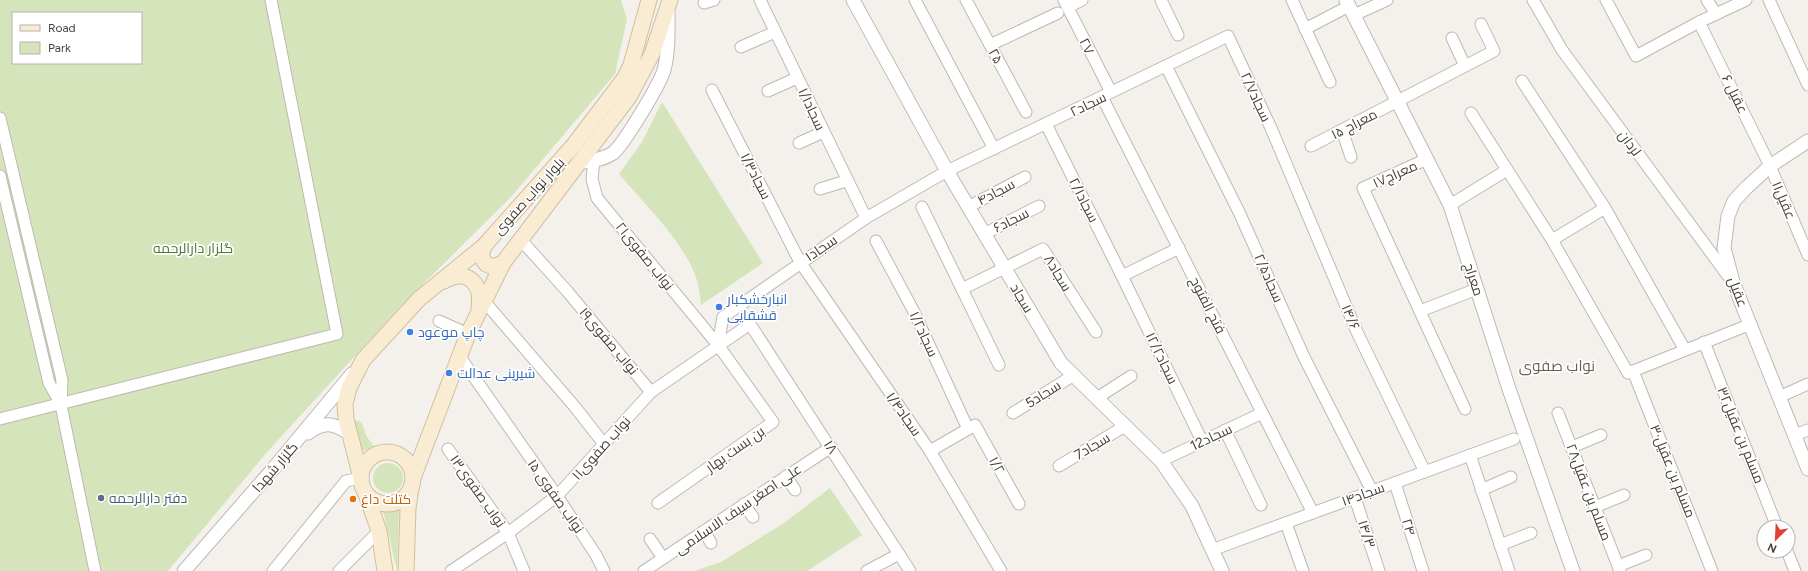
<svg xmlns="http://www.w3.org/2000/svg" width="1808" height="571" font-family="Figtree,Cairo,sans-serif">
  <rect width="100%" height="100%" fill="#f4f1ec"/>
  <g fill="#d5e4ba" fill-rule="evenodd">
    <path d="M 0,0 L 621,0 L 627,19 L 615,74 L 511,197 L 396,311 L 268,451 L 168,571 L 0,571 ZM 13,13 L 141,13 L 141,63 L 13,63 Z"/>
    <path d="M 662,102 L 763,263 L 701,305 C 700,296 699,286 696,277 C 682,239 645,205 619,174 L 642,142 Z"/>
    <path d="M 355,420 C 364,421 363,428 366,435 C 368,439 371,442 374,446 L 363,451 L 353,423 Z"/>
    <circle cx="388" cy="478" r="15"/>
    <path d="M 830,488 L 862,535 L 807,571 L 694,571 L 721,562 L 784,523 Z"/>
    <path d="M 399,509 L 397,570 L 383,511 Z"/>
  </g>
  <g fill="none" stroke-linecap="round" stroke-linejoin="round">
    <g stroke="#bfb8b0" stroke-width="13">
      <g id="minor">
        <path d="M 760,0 L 866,218"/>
        <path d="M 915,0 L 994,149"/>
        <path d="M 966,0 L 1026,112"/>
        <path d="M 1064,0 L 1111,92"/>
        <path d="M 1161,0 L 1178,35"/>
        <path d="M 1292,0 L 1330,82"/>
        <path d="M 1533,0 L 1562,50 L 1731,280"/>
        <path d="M 1606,0 L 1636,56 L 1699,22 L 1746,0"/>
        <path d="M 1707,0 L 1716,14"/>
        <path d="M 1769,0 L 1808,85"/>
        <path d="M 704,3 L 714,0"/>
        <path d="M 1068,7 L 1082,0"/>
        <path d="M 1354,15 L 1387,0"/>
        <path d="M 1699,22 L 1770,166 L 1808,255"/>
        <path d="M 1305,29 L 1349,6"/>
        <path d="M 1452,38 L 1465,66"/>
        <path d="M 990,45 L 1058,13"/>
        <path d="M 741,47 L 775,32"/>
        <path d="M 1166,66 L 1239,212 L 1304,357 L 1372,491"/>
        <path d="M 1522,81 L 1605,208 L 1685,350"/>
        <path d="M 712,90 L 800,262 L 930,451 L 1001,571"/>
        <path d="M 768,91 L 797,78"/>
        <path d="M 1102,97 L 1313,513"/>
        <path d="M 1471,113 L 1552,240 L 1628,373 L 1751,324"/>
        <path d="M 0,118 L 62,380 L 61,405 L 95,571"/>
        <path d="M 1046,124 L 1122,276 L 1202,441"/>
        <path d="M 1342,130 L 1351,157"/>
        <path d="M 799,143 L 823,132"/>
        <path d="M 1311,146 L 1494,51 L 1481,24"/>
        <path d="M 1427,159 L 1363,188 L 1465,409"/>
        <path d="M 594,160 L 592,179 L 597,198 L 718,345 L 773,422 L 658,503"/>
        <path d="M 0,176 L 49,383 L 61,404"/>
        <path d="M 820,189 L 846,181"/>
        <path d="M 1450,205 L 1507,170"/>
        <path d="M 922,207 L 999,365"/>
        <path d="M 968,207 L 1025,177"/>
        <path d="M 984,234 L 1039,206"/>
        <path d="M 521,240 L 567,291 L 651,392"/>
        <path d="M 1552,240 L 1605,208"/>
        <path d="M 876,241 L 913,310 L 968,429"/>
        <path d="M 1122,276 L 1179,248"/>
        <path d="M 962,289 L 1043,249 L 1096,332"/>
        <path d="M 484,301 L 575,407 L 604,444"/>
        <path d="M 1420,311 L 1477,289"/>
        <path d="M 439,321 L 468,334"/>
        <path d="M 1704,342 L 1777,527"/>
        <path d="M 718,345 L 723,317 L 866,218 L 947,171 L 1228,36 L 1271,128 L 1357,332 L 1425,472"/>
        <path d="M 460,357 L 557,496 L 596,555 L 604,571"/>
        <path d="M 1633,371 L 1712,571"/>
        <path d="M 1779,397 L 1808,384"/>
        <path d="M 1097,398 L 1131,376"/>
        <path d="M 1013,413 L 1074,375"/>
        <path d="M 1558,413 L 1620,571"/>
        <path d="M 0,419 L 337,334 L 271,0"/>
        <path d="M 1225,430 L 1261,505"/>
        <path d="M 1795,435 L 1808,430"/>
        <path d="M 1572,447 L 1601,435"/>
        <path d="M 448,449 L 508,533 L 524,571"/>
        <path d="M 930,451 L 975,425 L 1019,504"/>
        <path d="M 1470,455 L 1509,571"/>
        <path d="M 1161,461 L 1262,413"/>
        <path d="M 1059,466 L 1125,426"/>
        <path d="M 786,476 L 795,490"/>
        <path d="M 1395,483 L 1423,571"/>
        <path d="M 1481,490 L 1511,477"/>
        <path d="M 1355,498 L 1379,571"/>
        <path d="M 744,504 L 753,517"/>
        <path d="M 1595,507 L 1624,495"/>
        <path d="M 1286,523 L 1303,571"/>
        <path d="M 704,531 L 711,543"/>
        <path d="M 650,539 L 663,558"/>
        <path d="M 1500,545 L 1531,533"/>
        <path d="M 1212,550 L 1514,439"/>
        <path d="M 1787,551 L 1795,571"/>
        <path d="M 1618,566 L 1646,555"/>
        <path d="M 273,571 L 346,481 L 361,478"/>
        <path d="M 339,571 L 379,531"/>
        <path d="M 451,571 L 508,533 L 557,496 L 651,392 L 750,324 L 910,571"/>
        <path d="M 644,571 L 831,447"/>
        <path d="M 867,571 L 899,554"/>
      </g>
    </g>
    <g stroke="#bfb8b0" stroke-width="15">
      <g id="tertiary">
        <path d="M 853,0 L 947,171 L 1061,363 L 1161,461 L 1192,506 L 1222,571"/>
        <path d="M 1346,0 L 1450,205 L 1509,389 L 1573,571"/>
        <path d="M 1808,141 L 1770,166 L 1746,188 L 1734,201 L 1728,216 L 1724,248 L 1733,282 L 1808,469"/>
        <path d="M 578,163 C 590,161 603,160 613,153 C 624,144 660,84 664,70 C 669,51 668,31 668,12"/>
        <path d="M 308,433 C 324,421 333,423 349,433"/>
        <path d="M 184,571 L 273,469 L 352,374"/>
      </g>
    </g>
    <g stroke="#cfbfa1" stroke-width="17">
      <g id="secondary">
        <path d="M 484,246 L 481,257 L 486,264 L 493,267 L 503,263"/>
        <path d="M 444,281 C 467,268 483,283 479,308"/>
        <circle cx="387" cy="478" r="26"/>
        <path d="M 361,478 L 346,419 L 345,404 L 349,388 L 363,360 L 419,299 L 484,246 L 573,146 L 624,79 L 631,65 L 649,0"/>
        <path d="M 413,478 L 468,334 L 503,263 L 629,97 L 652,54 L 670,0"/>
        <path d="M 366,494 L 379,531 L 385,571"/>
        <path d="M 406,571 L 408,508 L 411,488"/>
      </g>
    </g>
    <use href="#minor" stroke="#fff" stroke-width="11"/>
    <use href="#tertiary" stroke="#fff" stroke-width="13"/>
    <use href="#secondary" stroke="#f9ecd2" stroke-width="15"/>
  </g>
  <g fill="#3f7fe0" stroke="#fff" stroke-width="1.5">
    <circle cx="719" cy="307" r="4"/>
    <circle cx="410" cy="332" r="4"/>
    <circle cx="449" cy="373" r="4"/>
  </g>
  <circle fill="#5c6f8a" stroke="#fff" stroke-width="1.5" cx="101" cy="498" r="4"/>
  <circle fill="#e8710a" stroke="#fff" stroke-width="1.5" cx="353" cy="499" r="4"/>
  <g text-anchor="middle" stroke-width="3.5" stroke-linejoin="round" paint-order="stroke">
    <g font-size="14" fill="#48423b" stroke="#fff">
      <text transform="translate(1087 46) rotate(63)" y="5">۲۷</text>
      <text transform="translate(996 56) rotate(62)" y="5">۲۵</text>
      <text transform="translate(1735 94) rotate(64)" y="5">عقیل ۶</text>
      <text transform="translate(1256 97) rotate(65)" y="5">سجاد۲/۷</text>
      <text transform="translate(1088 104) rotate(-26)" y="5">۲سجاد</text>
      <text transform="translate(812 109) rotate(65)" y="5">۱/۱سجاد</text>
      <text transform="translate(1354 124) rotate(-27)" y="5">معراج ۱۵</text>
      <text transform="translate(1630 143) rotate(54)" y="5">لردان</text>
      <text transform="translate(1395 174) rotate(-24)" y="5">معراج۱۷</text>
      <text transform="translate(756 176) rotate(63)" y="5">۱/۳سجاد</text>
      <text transform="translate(996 192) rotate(-28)" y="5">۴سجاد</text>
      <text transform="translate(529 196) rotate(-48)" y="5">بلوار نواب صفوی</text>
      <text transform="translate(1084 200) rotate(63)" y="5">۲/۱سجاد</text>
      <text transform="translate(1784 200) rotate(67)" y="5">عقیل۱۱</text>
      <text transform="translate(1011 220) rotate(-27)" y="5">۶سجاد</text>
      <text transform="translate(821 248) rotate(-34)" y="5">۱سجاد</text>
      <text transform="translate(645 256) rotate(51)" y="5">۲۱نواب صفوی</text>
      <text transform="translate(1058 273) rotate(59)" y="5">۸سجاد</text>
      <text transform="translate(1269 278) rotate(66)" y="5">۲/۵سجاد</text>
      <text transform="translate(1474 279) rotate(72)" y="5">معراج</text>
      <text transform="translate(1738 292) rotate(69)" y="5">عقیل</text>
      <text transform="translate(1022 298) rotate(59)" y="5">سجاد</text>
      <text transform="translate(1208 305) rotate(63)" y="5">فتح الفتوح</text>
      <text transform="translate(1351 317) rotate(67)" y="5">۱۴/۶</text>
      <text transform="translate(924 334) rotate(65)" y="5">۱/۲سجاد</text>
      <text transform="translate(609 341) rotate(50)" y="5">۱۹نواب صفوی</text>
      <text transform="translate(1162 358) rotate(64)" y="5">۱۲/۲سجاد</text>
      <text transform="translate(1043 394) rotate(-32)" y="5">5سجاد</text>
      <text transform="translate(904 414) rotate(55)" y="5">۱/۴سجاد</text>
      <text transform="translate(1741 435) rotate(68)" y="5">مسلم بن عقیل۳۲</text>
      <text transform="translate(1211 437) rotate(-25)" y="5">12سجاد</text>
      <text transform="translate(1092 446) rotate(-31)" y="5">7سجاد</text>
      <text transform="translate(831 447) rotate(57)" y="5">۱۸</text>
      <text transform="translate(601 448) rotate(-48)" y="5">۱۱نواب صفوی</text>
      <text transform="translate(735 449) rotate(-35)" y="5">بن بست بهار</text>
      <text transform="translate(997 465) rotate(61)" y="5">۱/۲</text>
      <text transform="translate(275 467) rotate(-49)" y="5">گلزار شهدا</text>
      <text transform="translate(1673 471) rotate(68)" y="5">مسلم بن عقیل۳۰</text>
      <text transform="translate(478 491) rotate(55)" y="5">۱۳نواب صفوی</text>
      <text transform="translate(1589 492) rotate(69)" y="5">مسلم بن عقیل۲۸</text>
      <text transform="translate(1363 494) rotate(-20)" y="5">۱۴سجاد</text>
      <text transform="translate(556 496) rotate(55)" y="5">نواب صفوی ۱۵</text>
      <text transform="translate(738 509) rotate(-34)" y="5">علی اصغر سیف الاسلامی</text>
      <text transform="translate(1409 527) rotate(73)" y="5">۲۴</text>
      <text transform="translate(1367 534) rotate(72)" y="5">۱۴/۳</text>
    </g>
    <g font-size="14" fill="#527533" stroke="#fff">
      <text x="193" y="253">گلزار دارالرحمه</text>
    </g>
    <g font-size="14" fill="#366cbe" stroke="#fff" text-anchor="start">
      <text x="727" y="304">انبارخشکبار<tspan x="727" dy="16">قشقایی</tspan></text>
      <text x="418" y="337">چاپ موعود</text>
      <text x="457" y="378">شیرینی عدالت</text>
    </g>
    <g font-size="14" fill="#4e5e75" stroke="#fff" text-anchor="start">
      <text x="109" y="503">دفتر دارالرحمه</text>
    </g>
    <g font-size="14" fill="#c56008" stroke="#fff" text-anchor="start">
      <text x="361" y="504">کتلت داغ</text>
    </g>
    <g font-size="15" fill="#6a5f53" stroke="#fff">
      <text x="1557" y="371">نواب صفوی</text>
    </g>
  </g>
  <rect x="12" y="12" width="130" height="52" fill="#ffffff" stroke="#b6b3b1"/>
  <rect x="20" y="25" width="20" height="6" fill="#f9ecd2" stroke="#b6b3b1"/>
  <text x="48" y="32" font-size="12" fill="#48423b">Road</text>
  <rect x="20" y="42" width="20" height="12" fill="#d5e4ba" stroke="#b6b3b1"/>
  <text x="48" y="52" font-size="12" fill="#48423b">Park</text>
  <g transform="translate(1776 539) rotate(204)"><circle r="19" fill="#ffffff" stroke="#b6b3b1"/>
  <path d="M0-3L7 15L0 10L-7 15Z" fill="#e24036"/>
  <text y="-6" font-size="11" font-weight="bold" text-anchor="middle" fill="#48423b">N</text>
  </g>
</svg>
